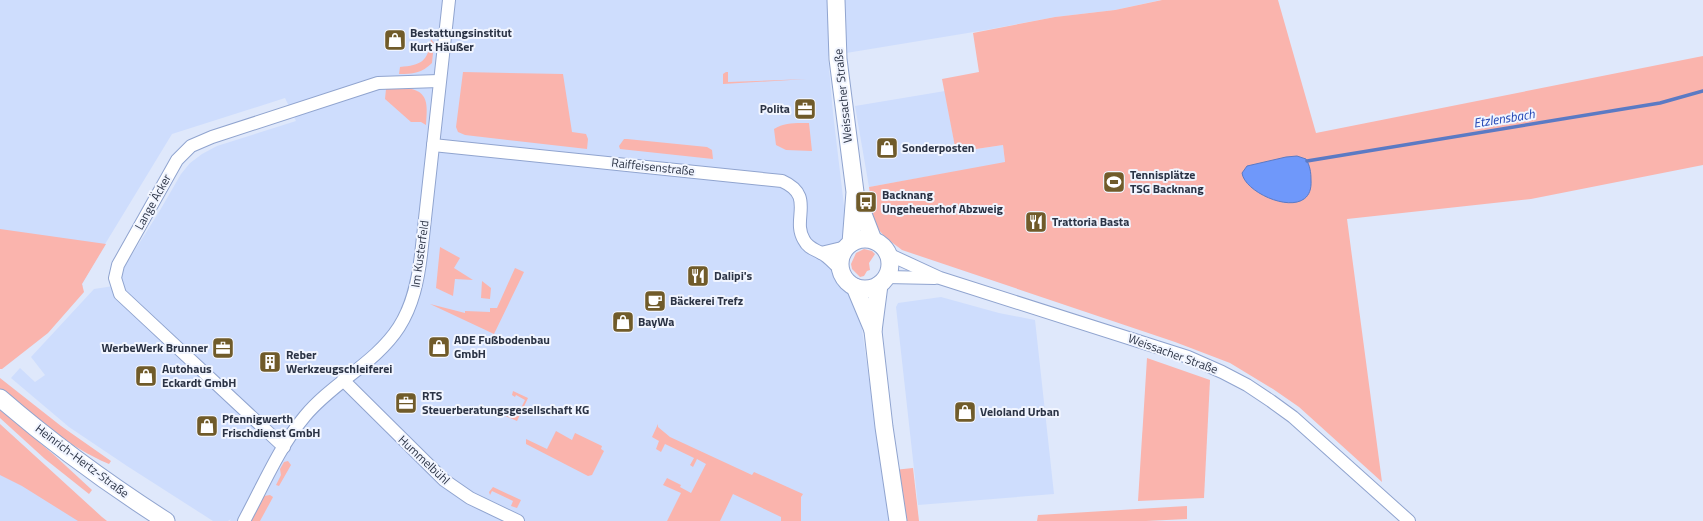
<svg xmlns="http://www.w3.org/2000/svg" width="1703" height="521" font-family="'Titillium Web',sans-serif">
  <rect width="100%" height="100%" fill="#dfe8fb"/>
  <g fill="#ceddfd">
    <path d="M 0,0 L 1161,0 L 1115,10 L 1055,17 L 986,30 L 828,56 L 833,113 L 847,231 L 838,246 L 837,269 L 847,288 L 858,301 L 889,521 L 230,521 L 231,519 L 228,521 L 213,521 L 127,466 L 69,427 L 11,378 L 20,368 L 35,382 L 45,375 L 31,357 L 94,289 L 120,285 L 119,275 L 159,212 L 181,174 L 190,163 L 202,154 L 217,146 L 296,121 L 285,98 L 172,134 L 96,259 L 82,284 L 83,286 L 45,330 L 0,367 Z"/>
    <path d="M 945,91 L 956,152 L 1003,145 L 1005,163 L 869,187 L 855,106 Z"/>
    <path d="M 941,297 L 999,313 L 1035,320 L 1054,494 L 918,505 L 896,307 L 898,303 Z"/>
    <path d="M 0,426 L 100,521 L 0,521 Z"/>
  </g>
  <g fill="#fab4ad">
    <path d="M 1162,0 L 1278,0 L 1316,133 L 1703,56 L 1703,165 L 1531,199 L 1347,219 L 1382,482 L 1299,407 L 1273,389 L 1230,363 L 1175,342 L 902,250 C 892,242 879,234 874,222 L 869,187 L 1005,162 L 1003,145 L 956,152 L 942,79 L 979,72 L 973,33 L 1055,17 L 1115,10 Z"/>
    <path d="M 431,39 L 434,43 L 432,63 C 422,73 413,74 399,74 L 400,67 C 421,65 428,62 431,39 Z"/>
    <path d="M 463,72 L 563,74 L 572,132 L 586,134 L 588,139 L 587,149 L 465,135 L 458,132 L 456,127 Z"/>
    <path d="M 726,72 L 728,72 L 728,82 L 807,79 L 723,84 L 723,74 Z"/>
    <path d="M 401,87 C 428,90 428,100 426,125 L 421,122 L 411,122 L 385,99 L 386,89 Z"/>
    <path d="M 809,123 L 812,151 L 786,150 L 776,145 L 774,129 C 785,122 797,123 809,123 Z"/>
    <path d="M 624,139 L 627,139 L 707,147 L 712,150 L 713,159 L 620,149 L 619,146 Z"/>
    <path d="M 0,229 L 106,244 L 82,284 L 84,292 L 48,333 L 2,369 L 0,369 Z"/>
    <path d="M 440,247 L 460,258 L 454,268 L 473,280 L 455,279 L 453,296 L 436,288 Z"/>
    <path d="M 864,249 L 872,251 L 875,254 L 869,263 L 870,270 L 867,271 L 864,276 L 860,277 L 852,269 L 851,264 L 856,253 Z"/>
    <path d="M 515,268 L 524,272 L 494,334 L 430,304 L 465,313 L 465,311 L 490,312 L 490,308 L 497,308 Z"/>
    <path d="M 482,281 L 491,288 L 490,299 L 481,298 Z"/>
    <path d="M 1147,358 L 1210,380 L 1204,498 L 1138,501 Z"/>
    <path d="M 0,378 L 61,426 L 111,461 L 109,464 C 69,447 33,417 0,389 Z"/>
    <path d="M 513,391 L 528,398 L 517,421 L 487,408 L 487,406 L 512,418 L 514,415 L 517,416 L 525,400 L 516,395 L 515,397 L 512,395 Z"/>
    <path d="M 0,409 L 53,454 L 92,490 L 89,494 L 45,459 L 0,418 Z"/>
    <path d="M 0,424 L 102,517 L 107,521 L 78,521 L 22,486 L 0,475 Z"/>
    <path d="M 658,424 L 658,427 L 670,437 L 752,475 L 754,472 L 803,494 L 801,497 L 801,521 L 781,521 L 781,517 L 733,494 L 720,521 L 667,521 L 681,493 L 663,485 L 667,478 L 681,485 L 680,487 L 691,493 L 706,464 L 697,459 L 693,467 L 690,465 L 694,458 L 665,444 L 661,452 L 656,449 L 659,441 L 652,437 Z"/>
    <path d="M 556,431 L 572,440 L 575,433 L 602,446 L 601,449 L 604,451 L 592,475 L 588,476 L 526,444 L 526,439 L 547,449 Z"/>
    <path d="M 288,461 L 291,465 L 279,486 L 276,485 L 281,475 L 280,469 L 284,462 Z"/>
    <path d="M 913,468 L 919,521 L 902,521 L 894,470 Z"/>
    <path d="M 493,487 L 521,500 L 517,508 L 511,506 L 513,501 L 492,491 L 490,495 L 489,492 Z"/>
    <path d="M 270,495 L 273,497 L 272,499 L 260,521 L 251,521 L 264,496 Z"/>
    <path d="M 1187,506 L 1187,519 L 1146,521 L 1037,521 L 1038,515 Z"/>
  </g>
  <path fill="#6f98fa" stroke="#5b7ac4" d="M 1297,156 L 1306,159 C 1310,166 1311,172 1311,180 C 1314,223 1245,196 1242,173 L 1247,166 L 1286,157 Z"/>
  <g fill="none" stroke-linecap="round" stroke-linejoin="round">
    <path stroke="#5b7ac4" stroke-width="3.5" d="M 1307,161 L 1660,103 L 1703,91"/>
    <g stroke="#90a4cf" stroke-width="14">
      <g id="street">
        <path d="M 433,145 L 782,181 C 816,196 791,219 804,240 C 808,248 814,249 821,253 C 828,256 834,264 840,269"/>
        <path d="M 821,253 L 846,247"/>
        <path d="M 888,254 L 940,278 L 1188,357 L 1222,372 L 1247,385 L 1271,401 L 1293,417 L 1409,521"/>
        <path d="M 886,277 L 935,278"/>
        <path d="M 343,380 L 444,480 L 470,498 L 518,521"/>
        <path d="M 284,447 L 120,294 L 115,278 L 118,265 L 177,160 L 191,146 L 212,137 L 378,83 L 439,81"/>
        <path d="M 244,521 C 263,486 279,447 305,416 C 332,383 376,363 399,327 C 413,305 418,280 421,255 L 449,0"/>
      </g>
    </g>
    <g stroke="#90a4cf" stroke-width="19">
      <g id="secondary">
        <path d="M 836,0 L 838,59 L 855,192 L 851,243"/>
        <path d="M 856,196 L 873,240"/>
        <circle cx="865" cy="264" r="25"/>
        <path d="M 879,285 L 873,331 L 884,427 L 898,521"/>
        <path d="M 855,287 L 873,330"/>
        <path d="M 0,398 C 52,443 108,484 166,521"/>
      </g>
    </g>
    <use href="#street" stroke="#fff" stroke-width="12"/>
    <use href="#secondary" stroke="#fff" stroke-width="17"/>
  </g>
  <defs>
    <g id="shop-square" transform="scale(1.15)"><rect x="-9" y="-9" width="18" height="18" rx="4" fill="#705b2a" stroke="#f1f5ff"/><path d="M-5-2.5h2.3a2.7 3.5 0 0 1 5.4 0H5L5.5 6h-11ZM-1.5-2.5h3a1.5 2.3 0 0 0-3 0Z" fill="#fff"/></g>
    <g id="office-square" transform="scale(1.15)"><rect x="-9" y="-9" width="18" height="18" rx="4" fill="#705b2a" stroke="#f1f5ff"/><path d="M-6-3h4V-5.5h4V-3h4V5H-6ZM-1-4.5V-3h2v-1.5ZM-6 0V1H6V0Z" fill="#fff"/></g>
    <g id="stadium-square" transform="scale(1.15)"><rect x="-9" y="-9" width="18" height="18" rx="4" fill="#705b2a" stroke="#f1f5ff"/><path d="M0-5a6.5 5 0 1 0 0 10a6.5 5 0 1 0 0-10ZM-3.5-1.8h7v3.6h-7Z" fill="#fff"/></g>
    <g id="bus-square" transform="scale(1.15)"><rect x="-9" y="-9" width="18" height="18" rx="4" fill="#705b2a" stroke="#f1f5ff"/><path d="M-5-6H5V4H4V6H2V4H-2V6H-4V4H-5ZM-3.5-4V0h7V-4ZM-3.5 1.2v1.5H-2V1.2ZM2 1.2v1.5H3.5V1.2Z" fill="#fff"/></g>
    <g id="restaurant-square" transform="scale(1.15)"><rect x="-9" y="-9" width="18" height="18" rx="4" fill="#705b2a" stroke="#f1f5ff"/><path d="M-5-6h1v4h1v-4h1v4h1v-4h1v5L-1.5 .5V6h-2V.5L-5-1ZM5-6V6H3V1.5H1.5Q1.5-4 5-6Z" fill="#fff"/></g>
    <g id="cafe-square" transform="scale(1.15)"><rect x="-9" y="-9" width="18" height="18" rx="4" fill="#705b2a" stroke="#f1f5ff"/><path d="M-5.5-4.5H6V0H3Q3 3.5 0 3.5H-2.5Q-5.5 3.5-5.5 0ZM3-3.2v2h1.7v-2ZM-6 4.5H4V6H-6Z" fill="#fff"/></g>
    <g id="building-square" transform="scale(1.15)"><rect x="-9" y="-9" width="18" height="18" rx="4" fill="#705b2a" stroke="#f1f5ff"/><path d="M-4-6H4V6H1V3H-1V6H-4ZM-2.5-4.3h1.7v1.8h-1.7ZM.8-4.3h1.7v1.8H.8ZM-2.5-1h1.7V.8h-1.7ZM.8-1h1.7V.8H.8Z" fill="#fff"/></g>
  </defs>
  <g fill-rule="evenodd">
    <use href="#shop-square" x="395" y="40"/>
    <use href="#office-square" x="805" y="109"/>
    <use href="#shop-square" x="887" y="148"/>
    <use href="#stadium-square" x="1114" y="182"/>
    <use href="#bus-square" x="866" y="202"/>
    <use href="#restaurant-square" x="1036" y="222"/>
    <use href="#restaurant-square" x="698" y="276"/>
    <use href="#cafe-square" x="655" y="301"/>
    <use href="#shop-square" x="623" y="322"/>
    <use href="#shop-square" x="439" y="347"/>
    <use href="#office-square" x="223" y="348"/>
    <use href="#building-square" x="270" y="362"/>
    <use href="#shop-square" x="146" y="376"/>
    <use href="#office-square" x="406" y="403"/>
    <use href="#shop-square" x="965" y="412"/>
    <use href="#shop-square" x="207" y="426"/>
  </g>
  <g text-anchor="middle" stroke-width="4" stroke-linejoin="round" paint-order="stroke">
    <g font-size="12" font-weight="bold" fill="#2b3345" stroke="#f1f5ff" text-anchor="start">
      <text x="410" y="37">Bestattungsinstitut<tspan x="410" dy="14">Kurt Häußer</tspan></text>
      <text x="790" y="113" text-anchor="end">Polita</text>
      <text x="902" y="152">Sonderposten</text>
      <text x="1130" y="179">Tennisplätze<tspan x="1130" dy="14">TSG Backnang</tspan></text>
      <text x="882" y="199">Backnang<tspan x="882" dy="14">Ungeheuerhof Abzweig</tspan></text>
      <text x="1052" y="226">Trattoria Basta</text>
      <text x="714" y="280">Dalipi's</text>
      <text x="670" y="305">Bäckerei Trefz</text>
      <text x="638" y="326">BayWa</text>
      <text x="454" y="344">ADE Fußbodenbau<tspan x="454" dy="14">GmbH</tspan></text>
      <text x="208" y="352" text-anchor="end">WerbeWerk Brunner</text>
      <text x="286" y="359">Reber<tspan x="286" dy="14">Werkzeugschleiferei</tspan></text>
      <text x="162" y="373">Autohaus<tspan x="162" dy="14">Eckardt GmbH</tspan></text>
      <text x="422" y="400">RTS<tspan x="422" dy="14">Steuerberatungsgesellschaft KG</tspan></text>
      <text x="980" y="416">Veloland Urban</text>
      <text x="222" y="423">Pfennigwerth<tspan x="222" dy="14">Frischdienst GmbH</tspan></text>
    </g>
    <g font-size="12" fill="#2b3345" stroke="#f1f5ff">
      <text transform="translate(843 96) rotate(-96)" y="4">Weissacher Straße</text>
      <text transform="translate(653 167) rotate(6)" y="4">Raiffeisenstraße</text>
      <text transform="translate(153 202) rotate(-61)" y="4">Lange Äcker</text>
      <text transform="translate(420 254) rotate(-82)" y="4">Im Kusterfeld</text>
      <text transform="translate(1173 354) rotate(20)" y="4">Weissacher Straße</text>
      <text transform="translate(424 460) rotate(43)" y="4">Hummelbühl</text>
      <text transform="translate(82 461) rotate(37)" y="4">Heinrich-Hertz-Straße</text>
    </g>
    <g font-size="13" font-style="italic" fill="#1f43b3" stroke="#f1f5ff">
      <text transform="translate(1504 118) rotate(-9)" y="5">Etzlensbach</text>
    </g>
  </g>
</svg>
